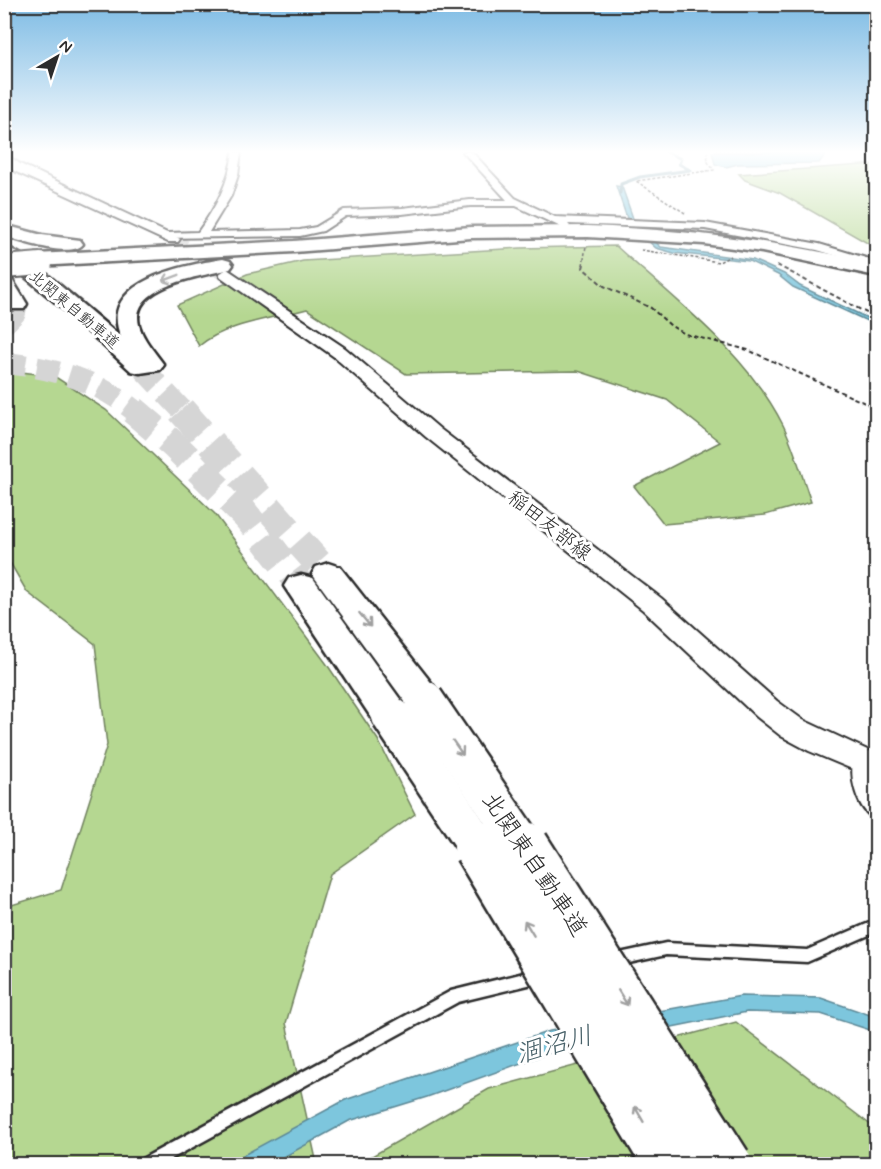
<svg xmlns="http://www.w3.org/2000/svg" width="881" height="1169" font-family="Mynerve,'Klee One',sans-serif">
  <rect width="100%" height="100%" fill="#fff"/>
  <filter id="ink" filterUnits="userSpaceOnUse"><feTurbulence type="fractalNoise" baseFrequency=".0167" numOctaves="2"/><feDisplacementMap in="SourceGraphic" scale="12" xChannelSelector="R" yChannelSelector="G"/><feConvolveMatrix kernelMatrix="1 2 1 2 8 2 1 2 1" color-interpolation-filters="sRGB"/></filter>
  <g filter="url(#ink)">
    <g fill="#b5d791" stroke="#70815e" stroke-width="1.5">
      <path d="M 876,164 L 876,248 L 780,193 L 745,180 L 739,174 Z"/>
      <path d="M 616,246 C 675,300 747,353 783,425 C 795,449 802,477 811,502 L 765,515 L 664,524 L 634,486 L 720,442 L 667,400 L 578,371 L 406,374 L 307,309 C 275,318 224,324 199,346 L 177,305 L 247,274 L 303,261 L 520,248 Z"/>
      <path d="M 5,370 L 54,376 L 106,410 L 215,514 L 326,663 L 378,740 L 415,814 L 330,874 L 286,1023 L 317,1164 L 5,1164 L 5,907 L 61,890 L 107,745 L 95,644 L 27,592 L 5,554 Z"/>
      <path d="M 736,1022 L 876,1129 L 876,1164 L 358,1164 L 489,1089 Z"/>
    </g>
    <g fill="#7dc6dd" stroke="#5c8896" stroke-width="1.5">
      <path d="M 712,152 L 827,152 L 819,163 L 738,164 L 726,167 L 715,164 Z"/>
      <path d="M 616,186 L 622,187 L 635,224 L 661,247 L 753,260 L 784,274 L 800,286 L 876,322 L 876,325 L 793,287 L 778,275 L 749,261 L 674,253 L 656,248 L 629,224 Z"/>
      <path d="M 741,996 L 821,998 L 876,1017 L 876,1032 L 821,1014 L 747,1012 L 557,1050 L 427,1097 L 349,1121 L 271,1164 L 227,1164 L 345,1100 L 550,1031 Z"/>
    </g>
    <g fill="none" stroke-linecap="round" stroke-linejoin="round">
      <path stroke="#5c8896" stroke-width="3" d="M 620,193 L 621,184 L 640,177 L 690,170 L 679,164 L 681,159 L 667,152"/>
      <path stroke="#d5d5d5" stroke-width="14" stroke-dasharray="14 7" stroke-linecap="butt" d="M 173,239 L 213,265"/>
      <path stroke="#d5d5d5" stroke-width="17" stroke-dasharray="17 9" stroke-linecap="butt" d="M 211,264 L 227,274"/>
      <g stroke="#d5d5d5" stroke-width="22" stroke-dasharray="22 11" stroke-linecap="butt">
        <path d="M 4,324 L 15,313 L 16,304"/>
        <path d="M 4,363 C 54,368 95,379 135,411"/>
        <path d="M 143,369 L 183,411"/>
      </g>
      <g stroke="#d5d5d5" stroke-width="29" stroke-dasharray="29 15" stroke-linecap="butt">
        <path d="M 133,410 L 174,445 L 251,521"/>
        <path d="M 181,410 L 328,574"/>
        <path d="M 237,504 L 301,586"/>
      </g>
      <g stroke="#2b2b2b" stroke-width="5">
        <g id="lane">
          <path d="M 876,920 L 876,932 L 807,962 L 666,955 L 615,966 L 610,964 L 608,960 L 610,956 L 615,954 L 666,943 L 807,950 Z"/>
          <path d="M 540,969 L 545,971 L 547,976 L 545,981 L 458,1002 L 162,1164 L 139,1164 L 142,1159 L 451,991 Z"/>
        </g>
      </g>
      <g stroke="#2b2b2b" stroke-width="4">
        <g id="street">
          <path d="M 233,152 L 241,152 L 238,175 L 231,196 L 209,232 L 300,230 L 316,227 L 344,210 L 402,208 L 470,200 L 507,200 L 463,152 L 472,152 L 515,198 L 555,217 L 705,223 L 819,244 L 876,261 L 876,267 L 817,250 L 705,229 L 568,224 L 570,226 L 565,229 L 516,206 L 470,206 L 402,214 L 346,216 L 323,231 L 300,236 L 163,238 L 163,234 L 167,233 L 198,232 C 216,207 229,183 233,152 Z"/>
          <path d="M 863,754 L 871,757 L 874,763 L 876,819 C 857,812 847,773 855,757 Z"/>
        </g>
      </g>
      <g stroke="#2b2b2b" stroke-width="4">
        <g id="secondary">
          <path d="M 4,153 L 20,164 L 180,239 L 178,242 L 168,242 L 12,170 L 4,163 Z"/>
          <path d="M 227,269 L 345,348 L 440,429 L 661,598 L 777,701 L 803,720 L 876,754 L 876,779 L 809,751 L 781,736 L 757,717 L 643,610 L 426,437 L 333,356 L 221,277 L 219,274 Z"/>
        </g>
      </g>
      <g stroke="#2b2b2b" stroke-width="5">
        <g id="highway">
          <path d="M 4,225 L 42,235 L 80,240 L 83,244 C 72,259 20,241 4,236 Z"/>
          <path d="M 588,226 C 686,230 781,241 876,264 L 876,276 L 762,252 L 704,244 L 588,237 L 471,238 L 294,252 L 37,266 L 121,337 C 96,281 186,265 223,259 L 230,261 L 233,265 L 230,269 C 204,276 129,285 139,325 C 143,340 155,352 164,365 L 160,370 L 140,373 L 131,371 L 67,312 L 4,259 L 4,251 L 11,249 L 27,258 L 36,254 L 294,241 L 471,227 Z"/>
          <path d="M 4,276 L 11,278 L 27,304 L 24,309 L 8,309 L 4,303 Z"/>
          <path d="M 328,563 L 340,567 L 437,690 L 443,700 L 437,710 L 424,714 L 411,710 L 312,574 L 316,567 Z"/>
          <path d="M 301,575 L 313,578 L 405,706 L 410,716 L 405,726 L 391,731 L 377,726 L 284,586 L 289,578 Z"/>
        </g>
      </g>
      <g stroke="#2b2b2b" stroke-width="1.5" stroke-dasharray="3 2" stroke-linecap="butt">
        <path d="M 685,213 L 636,181 L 714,170 L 708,162 L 707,152"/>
        <path d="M 641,250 L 719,262 L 731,256"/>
        <path d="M 583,265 L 586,246"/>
      </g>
      <g stroke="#2b2b2b" stroke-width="2" stroke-dasharray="4.5 3" stroke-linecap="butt">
        <path d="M 584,264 L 583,268 L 604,286 L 651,308 L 671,326 L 685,334 L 748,350 L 876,408"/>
        <path d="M 777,265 L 876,318"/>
      </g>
      <use href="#lane" fill="#fff" fill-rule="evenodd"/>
      <use href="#street" fill="#fff" fill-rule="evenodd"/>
      <use href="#secondary" fill="#fff" fill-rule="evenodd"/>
      <use href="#highway" fill="#fff" fill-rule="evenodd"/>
      <g stroke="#2b2b2b" stroke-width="20" stroke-linecap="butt">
        <path id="highway-bridge-far3" d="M 27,265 L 41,264"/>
      </g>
      <g stroke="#2b2b2b" stroke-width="26" stroke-linecap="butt">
        <path id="highway-bridge-far2" d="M 4,267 L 41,264"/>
      </g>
      <g stroke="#2b2b2b" stroke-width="43" stroke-linecap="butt">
        <g id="highway-bridge-far1">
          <path d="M 424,700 L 525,848"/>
          <path d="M 391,716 L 479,848"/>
        </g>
      </g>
      <g stroke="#2b2b2b" stroke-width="55" stroke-linecap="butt">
        <g id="highway-bridge">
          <path d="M 479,847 L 669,1164"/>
          <path d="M 524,847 L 726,1164"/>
        </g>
      </g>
      <use href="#highway-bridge-far3" stroke="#fff" stroke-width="17"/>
      <use href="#highway-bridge-far2" stroke="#fff" stroke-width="22"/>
      <use href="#highway-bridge-far1" stroke="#fff" stroke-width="38"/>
      <use href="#highway-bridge" stroke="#fff" stroke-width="50"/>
    </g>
    <defs><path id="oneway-shaft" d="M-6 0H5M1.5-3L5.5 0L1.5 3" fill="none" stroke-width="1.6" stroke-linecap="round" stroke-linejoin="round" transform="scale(1.5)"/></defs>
    <g stroke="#a0a0a0">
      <use href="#oneway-shaft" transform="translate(171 278) rotate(159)"/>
      <use href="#oneway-shaft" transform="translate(365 620) rotate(51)"/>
      <use href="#oneway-shaft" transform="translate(458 748) rotate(55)"/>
      <use href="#oneway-shaft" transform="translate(529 928) rotate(-121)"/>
      <use href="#oneway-shaft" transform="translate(623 998) rotate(58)"/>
      <use href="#oneway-shaft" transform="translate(639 1114) rotate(-120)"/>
    </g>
  </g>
  <linearGradient id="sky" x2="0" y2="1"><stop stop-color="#7dbbe4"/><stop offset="0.48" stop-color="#fff"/><stop offset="1" stop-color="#fff" stop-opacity="0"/></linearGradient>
  <rect width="881" height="316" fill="url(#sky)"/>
  <g text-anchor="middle" stroke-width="6" stroke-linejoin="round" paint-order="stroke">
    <g font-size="16" fill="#2b2b2b" stroke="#fff">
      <text transform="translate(75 309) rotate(40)" y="6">北関東自動車道</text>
    </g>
    <g font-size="20" fill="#2b2b2b" stroke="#fff">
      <text transform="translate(550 525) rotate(38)" y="7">稲田友部線</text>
    </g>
    <g font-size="24" fill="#2b2b2b" stroke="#fff">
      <text transform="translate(535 864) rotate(56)" y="8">北関東自動車道</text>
    </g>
    <g font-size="26" font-style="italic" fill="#486169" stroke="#fff">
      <text transform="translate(554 1044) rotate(-15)" y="9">涸沼川</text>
    </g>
  </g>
  <rect width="881" height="1169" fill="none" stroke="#fff" stroke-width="24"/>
  <rect x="12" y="12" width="857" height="1145" fill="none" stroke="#2b2b2b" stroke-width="2" filter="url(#ink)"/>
  <g transform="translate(57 57) rotate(39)" stroke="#ffffff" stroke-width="4.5" paint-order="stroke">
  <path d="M0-4.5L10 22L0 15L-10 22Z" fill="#2b2b2b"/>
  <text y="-9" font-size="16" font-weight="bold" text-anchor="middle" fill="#2b2b2b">N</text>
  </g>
</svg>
